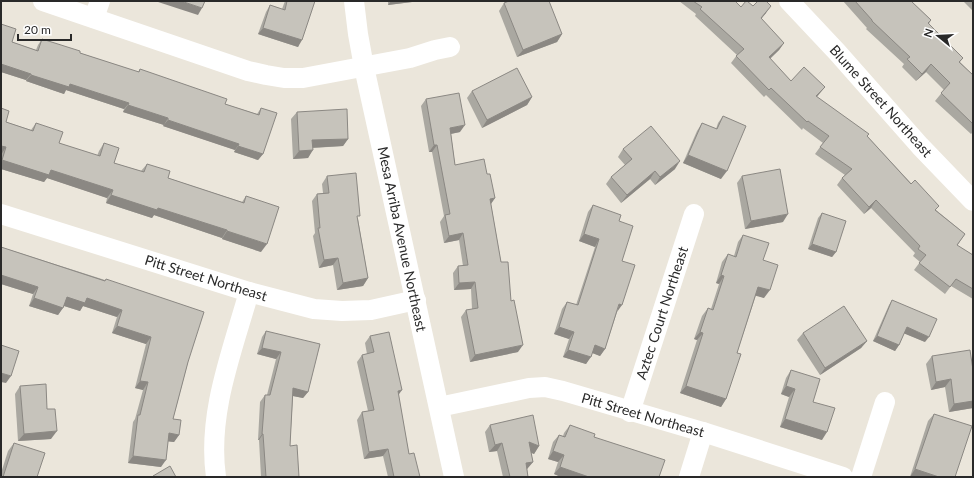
<svg xmlns="http://www.w3.org/2000/svg" width="974" height="478" font-family="Lato,sans-serif">
  <rect width="100%" height="100%" fill="#ebe6db"/>
  <g fill="none" stroke-linecap="round" stroke-linejoin="round">
    <g stroke="#fff" stroke-width="20">
      <path d="M 43,1 L 248,71 L 266,75 L 284,78 L 303,78 L 410,58 L 435,50 L 450,47"/>
      <path d="M 354,1 L 358,34 L 364,67 L 454,477"/>
      <path d="M 789,1 L 837,52 L 920,146 L 973,201"/>
      <path d="M 94,18 L 100,1"/>
      <path d="M 1,214 L 249,292 L 314,309 L 342,311 L 371,310 L 416,300"/>
      <path d="M 439,407 L 529,388 L 545,387 L 563,391 L 703,432 L 843,477"/>
      <path d="M 630,412 L 694,214"/>
      <path d="M 216,477 C 207,414 232,352 249,292"/>
      <path d="M 689,477 L 703,432"/>
      <path d="M 861,477 L 885,402"/>
    </g>
  </g>
  <g fill="#aaa8a1">
    <path d="M 285,1 L 315,1 L 298,47 L 258,34 L 266,12 L 270,5 L 282,9 Z"/>
    <path d="M 388,1 L 420,1 L 388,5 Z"/>
    <path d="M 679,1 L 735,1 L 741,7 L 753,6 L 766,13 L 761,19 L 784,43 L 779,50 L 770,59 L 791,81 L 825,87 L 817,97 L 867,136 L 936,210 L 965,234 L 957,246 L 973,255 L 973,299 L 951,286 L 945,294 L 914,270 L 920,262 L 913,256 L 915,253 L 871,208 L 864,214 L 837,185 L 842,178 L 845,175 L 815,154 L 823,143 L 803,128 L 802,130 L 766,95 L 764,97 L 731,63 L 737,55 L 695,16 L 696,14 Z"/>
    <path d="M 843,1 L 911,1 L 931,20 L 929,24 L 963,58 L 960,62 L 973,75 L 973,132 L 971,134 L 935,101 L 944,90 L 926,72 L 916,81 L 902,67 L 904,64 L 866,29 L 867,28 Z"/>
    <path d="M 963,1 L 973,1 L 973,11 Z"/>
    <path d="M 504,3 L 562,34 L 557,42 L 517,57 L 499,11 Z"/>
    <path d="M 1,24 L 12,42 L 36,50 L 38,45 L 42,39 L 80,53 L 138,72 L 140,69 L 225,104 L 257,114 L 261,108 L 263,154 L 258,160 L 234,152 L 235,150 L 163,126 L 164,125 L 123,112 L 124,109 L 66,90 L 64,94 L 26,81 L 26,80 L 1,72 Z"/>
    <path d="M 472,91 L 532,97 L 527,105 L 482,128 L 467,98 Z"/>
    <path d="M 426,99 L 460,132 L 451,134 L 455,165 L 487,174 L 495,198 L 491,204 L 501,262 L 511,301 L 518,352 L 470,362 L 461,317 L 466,310 L 472,309 L 471,289 L 454,290 L 453,273 L 458,266 L 463,266 L 459,240 L 444,243 L 440,222 L 444,216 L 432,152 L 429,152 L 421,106 Z"/>
    <path d="M 1,108 L 6,122 L 31,130 L 36,123 L 59,143 L 97,156 L 99,151 L 104,143 L 114,163 L 141,171 L 147,164 L 168,178 L 242,202 L 246,196 L 261,252 L 222,239 L 222,238 L 154,215 L 152,218 L 106,203 L 107,198 L 47,178 L 44,182 L 1,169 Z"/>
    <path d="M 297,112 L 348,139 L 343,146 L 313,148 L 308,158 L 293,159 L 291,119 Z"/>
    <path d="M 723,116 L 721,179 L 683,163 L 697,131 L 702,123 L 716,129 L 718,123 Z"/>
    <path d="M 623,149 L 675,169 L 655,185 L 650,179 L 621,203 L 606,184 L 611,177 L 625,165 L 618,157 Z"/>
    <path d="M 327,176 L 358,219 L 368,278 L 363,286 L 337,290 L 333,265 L 319,268 L 313,236 L 315,233 L 312,201 L 317,194 L 323,193 L 322,184 Z"/>
    <path d="M 742,176 L 783,222 L 745,229 L 737,183 Z"/>
    <path d="M 593,205 L 619,221 L 622,261 L 617,312 L 605,349 L 600,356 L 592,353 L 586,364 L 563,357 L 569,339 L 554,334 L 562,309 L 567,302 L 576,305 L 595,247 L 579,241 L 588,212 Z"/>
    <path d="M 822,213 L 836,252 L 832,257 L 808,249 L 818,218 Z"/>
    <path d="M 743,235 L 763,260 L 764,298 L 756,295 L 737,353 L 726,399 L 721,407 L 680,393 L 697,340 L 694,339 L 702,316 L 708,308 L 711,309 L 719,284 L 716,283 L 722,262 L 728,254 L 734,256 L 738,242 Z"/>
    <path d="M 1,247 L 105,280 L 188,362 L 173,419 L 179,435 L 174,442 L 168,441 L 161,467 L 128,463 L 133,422 L 135,419 L 143,390 L 135,388 L 146,344 L 112,333 L 117,317 L 83,306 L 80,311 L 64,306 L 58,315 L 29,306 L 33,294 L 1,284 Z"/>
    <path d="M 892,300 L 925,342 L 904,333 L 899,345 L 895,351 L 873,341 L 889,305 Z"/>
    <path d="M 266,331 L 308,392 L 303,398 L 293,396 L 290,446 L 299,477 L 261,477 L 259,440 L 258,440 L 260,402 L 265,395 L 267,395 L 276,359 L 257,354 L 262,337 Z"/>
    <path d="M 803,333 L 867,341 L 861,348 L 820,375 L 797,340 Z"/>
    <path d="M 370,336 L 398,394 L 409,454 L 420,477 L 388,477 L 383,456 L 364,459 L 357,420 L 362,412 L 368,411 L 357,362 L 362,355 L 367,354 L 365,343 Z"/>
    <path d="M 932,356 L 973,370 L 973,408 L 949,412 L 945,387 L 931,390 L 926,364 Z"/>
    <path d="M 791,370 L 813,402 L 822,440 L 780,427 L 789,397 L 781,394 L 786,378 Z"/>
    <path d="M 20,386 L 47,409 L 51,439 L 18,441 L 15,394 Z"/>
    <path d="M 934,414 L 955,477 L 910,477 L 928,421 Z"/>
    <path d="M 490,425 L 539,446 L 534,454 L 531,452 L 533,462 L 527,469 L 528,477 L 503,477 L 497,451 L 489,452 L 485,432 Z"/>
    <path d="M 570,425 L 594,437 L 659,477 L 561,477 L 554,474 L 558,462 L 548,459 L 553,442 L 559,435 L 563,436 L 564,433 Z"/>
    <path d="M 14,443 L 37,477 L 1,477 L 1,473 L 8,451 Z"/>
  </g>
  <g fill="#8b8883">
    <path d="M 155,1 L 181,1 L 202,8 L 198,15 Z"/>
    <path d="M 391,1 L 420,1 L 388,5 Z"/>
    <path d="M 771,6 L 766,13 L 756,25 L 761,18 Z"/>
    <path d="M 263,28 L 302,40 L 298,47 L 258,34 Z"/>
    <path d="M 562,34 L 557,42 L 517,57 L 523,50 Z"/>
    <path d="M 784,43 L 779,50 L 764,64 L 769,57 Z"/>
    <path d="M 1,64 L 31,74 L 26,80 L 1,72 Z"/>
    <path d="M 931,64 L 926,72 L 916,81 L 922,74 Z"/>
    <path d="M 31,75 L 70,84 L 129,103 L 124,109 L 66,90 L 64,94 L 26,81 Z"/>
    <path d="M 825,87 L 819,94 L 811,103 L 816,96 Z"/>
    <path d="M 532,97 L 527,105 L 482,128 L 487,120 Z"/>
    <path d="M 128,105 L 168,118 L 164,125 L 123,112 Z"/>
    <path d="M 168,120 L 239,144 L 235,150 L 163,126 Z"/>
    <path d="M 465,125 L 460,132 L 445,135 L 450,128 Z"/>
    <path d="M 348,139 L 343,146 L 307,148 L 312,140 Z"/>
    <path d="M 434,145 L 437,145 L 432,152 L 429,152 Z"/>
    <path d="M 1,146 L 6,147 L 1,155 Z"/>
    <path d="M 238,146 L 263,154 L 258,160 L 234,152 Z"/>
    <path d="M 313,150 L 308,158 L 293,159 L 299,151 Z"/>
    <path d="M 688,155 L 727,171 L 721,179 L 683,163 Z"/>
    <path d="M 2,160 L 51,170 L 113,190 L 107,198 L 47,178 L 44,182 L 1,169 L 1,162 Z"/>
    <path d="M 680,161 L 675,169 L 655,185 L 660,177 Z"/>
    <path d="M 655,171 L 650,179 L 621,203 L 627,195 Z"/>
    <path d="M 111,195 L 158,208 L 227,230 L 222,238 L 154,215 L 152,218 L 106,203 Z"/>
    <path d="M 495,198 L 490,205 L 490,199 Z"/>
    <path d="M 876,200 L 871,208 L 864,214 L 869,207 Z"/>
    <path d="M 788,214 L 783,222 L 745,229 L 751,221 Z"/>
    <path d="M 227,231 L 267,244 L 261,252 L 222,239 Z"/>
    <path d="M 463,233 L 459,240 L 444,243 L 449,236 Z"/>
    <path d="M 584,234 L 599,239 L 595,247 L 579,241 Z"/>
    <path d="M 812,244 L 836,252 L 832,257 L 808,249 Z"/>
    <path d="M 338,258 L 333,265 L 319,268 L 324,260 Z"/>
    <path d="M 1,275 L 38,287 L 33,294 L 1,284 Z"/>
    <path d="M 721,275 L 724,276 L 719,284 L 716,283 Z"/>
    <path d="M 368,278 L 363,286 L 337,290 L 343,283 Z"/>
    <path d="M 475,282 L 471,289 L 454,290 L 459,283 Z"/>
    <path d="M 758,287 L 770,290 L 764,298 L 753,295 Z"/>
    <path d="M 67,297 L 87,298 L 122,310 L 117,317 L 83,306 L 80,311 L 61,305 Z"/>
    <path d="M 34,298 L 63,308 L 58,315 L 29,306 Z"/>
    <path d="M 619,304 L 622,305 L 617,312 Z"/>
    <path d="M 117,326 L 151,337 L 146,344 L 112,333 Z"/>
    <path d="M 559,327 L 574,332 L 569,339 L 554,334 Z"/>
    <path d="M 907,327 L 929,337 L 925,342 L 903,333 Z"/>
    <path d="M 700,332 L 703,333 L 697,340 L 694,339 Z"/>
    <path d="M 877,336 L 899,345 L 895,351 L 873,341 Z"/>
    <path d="M 867,341 L 861,348 L 820,375 L 825,368 Z"/>
    <path d="M 523,345 L 518,352 L 470,362 L 475,355 Z"/>
    <path d="M 595,345 L 605,349 L 600,356 L 590,352 Z"/>
    <path d="M 262,348 L 281,352 L 276,359 L 257,354 Z"/>
    <path d="M 568,350 L 591,357 L 586,364 L 563,357 Z"/>
    <path d="M 1,373 L 11,376 L 6,383 L 1,382 Z"/>
    <path d="M 951,379 L 945,387 L 931,390 L 936,382 Z"/>
    <path d="M 140,381 L 148,382 L 143,390 L 135,388 Z"/>
    <path d="M 686,386 L 726,399 L 721,407 L 680,393 Z"/>
    <path d="M 786,386 L 795,389 L 789,397 L 781,394 Z"/>
    <path d="M 293,388 L 308,392 L 303,398 L 288,395 Z"/>
    <path d="M 402,390 L 397,397 L 398,391 Z"/>
    <path d="M 973,401 L 973,408 L 949,412 L 954,404 Z"/>
    <path d="M 785,419 L 827,432 L 822,440 L 780,427 Z"/>
    <path d="M 57,431 L 51,439 L 18,441 L 24,434 Z"/>
    <path d="M 169,433 L 179,435 L 174,442 L 164,441 Z"/>
    <path d="M 262,434 L 263,434 L 259,440 L 258,440 Z"/>
    <path d="M 529,442 L 539,446 L 534,454 L 524,450 Z"/>
    <path d="M 502,443 L 497,451 L 489,452 L 495,445 Z"/>
    <path d="M 388,449 L 383,456 L 364,459 L 369,452 Z"/>
    <path d="M 553,451 L 564,455 L 558,462 L 548,459 Z"/>
    <path d="M 133,456 L 166,460 L 161,467 L 128,463 Z"/>
    <path d="M 533,462 L 527,469 L 520,471 L 526,463 Z"/>
    <path d="M 560,467 L 589,477 L 561,477 L 554,474 Z"/>
    <path d="M 915,469 L 939,477 L 910,477 Z"/>
  </g>
  <g fill="#c6c3bb" stroke="#8b8883">
    <path d="M 181,1 L 205,1 L 202,8 Z"/>
    <path d="M 287,1 L 315,1 L 302,40 L 263,28 L 270,5 L 285,10 Z"/>
    <path d="M 509,1 L 549,1 L 562,34 L 523,50 L 504,3 Z"/>
    <path d="M 693,1 L 735,1 L 741,7 L 746,1 L 747,1 L 753,6 L 758,1 L 766,1 L 771,6 L 761,18 L 784,43 L 769,57 L 791,81 L 804,67 L 825,87 L 816,96 L 869,134 L 867,136 L 911,184 L 915,180 L 939,206 L 935,210 L 965,234 L 957,245 L 973,255 L 973,289 L 956,279 L 950,287 L 919,263 L 926,255 L 918,249 L 920,246 L 876,200 L 869,207 L 842,178 L 852,169 L 820,147 L 829,136 L 808,121 L 807,122 L 771,88 L 769,90 L 736,56 L 744,49 L 700,9 L 702,7 Z"/>
    <path d="M 855,1 L 911,1 L 931,20 L 928,23 L 963,58 L 959,62 L 973,75 L 973,124 L 941,93 L 950,83 L 931,64 L 922,74 L 907,59 L 910,57 L 872,21 L 872,20 Z"/>
    <path d="M 1,24 L 16,29 L 12,42 L 38,51 L 42,39 L 80,51 L 80,53 L 139,72 L 140,69 L 227,99 L 225,104 L 259,115 L 261,108 L 277,113 L 263,154 L 238,146 L 239,144 L 168,120 L 168,118 L 128,105 L 129,103 L 70,84 L 69,87 L 31,75 L 31,74 L 1,64 Z"/>
    <path d="M 517,68 L 532,97 L 487,120 L 472,91 Z"/>
    <path d="M 459,93 L 465,125 L 450,128 L 455,165 L 484,159 L 487,174 L 490,174 L 495,198 L 490,199 L 501,262 L 508,262 L 511,301 L 514,300 L 523,345 L 475,355 L 466,310 L 478,308 L 475,282 L 459,283 L 458,266 L 468,265 L 463,233 L 449,236 L 445,215 L 450,214 L 437,145 L 434,145 L 426,99 Z"/>
    <path d="M 1,108 L 9,111 L 6,122 L 33,131 L 36,123 L 63,132 L 59,143 L 100,156 L 104,143 L 119,148 L 114,163 L 144,172 L 147,164 L 170,171 L 168,178 L 244,203 L 246,196 L 279,207 L 267,244 L 227,231 L 227,230 L 158,208 L 157,210 L 111,195 L 113,190 L 51,170 L 49,175 L 2,160 L 6,147 L 1,146 Z"/>
    <path d="M 347,109 L 348,139 L 312,140 L 313,150 L 299,151 L 297,112 Z"/>
    <path d="M 723,116 L 746,126 L 727,171 L 688,155 L 702,123 L 717,129 Z"/>
    <path d="M 651,126 L 680,161 L 660,177 L 655,171 L 627,195 L 611,177 L 632,159 L 623,149 Z"/>
    <path d="M 780,169 L 788,214 L 751,221 L 742,176 Z"/>
    <path d="M 356,173 L 360,216 L 357,216 L 368,278 L 343,283 L 338,258 L 324,260 L 318,228 L 320,228 L 317,194 L 329,193 L 327,176 Z"/>
    <path d="M 593,205 L 621,215 L 619,221 L 633,226 L 622,261 L 635,265 L 622,305 L 619,304 L 605,349 L 595,345 L 591,357 L 568,350 L 574,332 L 559,327 L 567,302 L 578,305 L 599,239 L 584,234 Z"/>
    <path d="M 822,213 L 846,221 L 836,252 L 812,244 Z"/>
    <path d="M 743,235 L 769,243 L 763,260 L 778,265 L 770,290 L 758,287 L 737,353 L 741,354 L 726,399 L 686,386 L 703,333 L 700,332 L 708,308 L 713,310 L 724,276 L 721,275 L 728,254 L 736,257 Z"/>
    <path d="M 1,247 L 105,281 L 106,279 L 204,312 L 188,362 L 173,419 L 181,420 L 179,435 L 169,433 L 166,460 L 133,456 L 138,415 L 140,415 L 148,382 L 140,381 L 151,337 L 117,326 L 122,310 L 87,298 L 85,303 L 67,297 L 63,308 L 34,298 L 38,287 L 1,275 Z"/>
    <path d="M 892,300 L 937,319 L 929,337 L 907,327 L 899,345 L 877,336 Z"/>
    <path d="M 844,306 L 867,341 L 825,368 L 803,333 Z"/>
    <path d="M 266,331 L 320,344 L 308,392 L 293,388 L 290,446 L 297,445 L 299,477 L 266,477 L 263,434 L 262,434 L 265,395 L 270,395 L 281,352 L 262,348 Z"/>
    <path d="M 389,332 L 402,390 L 398,391 L 409,454 L 414,453 L 420,477 L 394,477 L 388,449 L 369,452 L 362,412 L 374,410 L 362,355 L 374,352 L 370,336 Z"/>
    <path d="M 1,345 L 19,351 L 11,376 L 1,373 Z"/>
    <path d="M 970,350 L 973,370 L 973,401 L 954,404 L 951,379 L 936,382 L 932,356 Z"/>
    <path d="M 791,370 L 820,379 L 813,402 L 835,408 L 827,432 L 785,419 L 795,389 L 786,386 Z"/>
    <path d="M 46,384 L 47,409 L 55,409 L 57,431 L 24,434 L 20,386 Z"/>
    <path d="M 934,414 L 972,426 L 955,477 L 939,477 L 915,469 Z"/>
    <path d="M 533,415 L 539,446 L 529,442 L 533,462 L 526,463 L 528,477 L 510,477 L 502,443 L 495,445 L 490,425 Z"/>
    <path d="M 570,425 L 595,434 L 594,437 L 665,460 L 659,477 L 589,477 L 560,467 L 564,455 L 553,451 L 559,435 L 565,437 Z"/>
    <path d="M 14,443 L 45,453 L 37,477 L 3,477 Z"/>
    <path d="M 170,466 L 176,477 L 153,477 L 153,476 Z"/>
  </g>
  <g text-anchor="middle" stroke-width="3.5" stroke-linejoin="round" paint-order="stroke">
    <g font-size="14" fill="#292929" stroke="#fff">
      <text transform="translate(881 101) rotate(48)" y="5">Blume Street Northeast</text>
      <text transform="translate(402 239) rotate(78)" y="5">Mesa Arriba Avenue Northeast</text>
      <text transform="translate(206 278) rotate(17)" y="5">Pitt Street Northeast</text>
      <text transform="translate(662 313) rotate(-72)" y="5">Aztec Court Northeast</text>
      <text transform="translate(643 415) rotate(16)" y="5">Pitt Street Northeast</text>
    </g>
  </g>
  <rect width="974" height="478" fill="none" stroke="#292929" stroke-width="4"/>
  <g transform="translate(938 36) rotate(288)" stroke="#ffffff" stroke-width="3" paint-order="stroke">
  <path d="M0-3L7 15L0 10L-7 15Z" fill="#292929"/>
  <text y="-6" font-size="11" font-weight="bold" text-anchor="middle" fill="#292929">N</text>
  </g>
  <path d="M18 34v6h53v-6" fill="none" stroke="#292929" stroke-width="2"/>
  <text x="24" y="34" font-size="12" fill="#292929" stroke="#ffffff" stroke-width="3" paint-order="stroke">20 m</text>
</svg>
